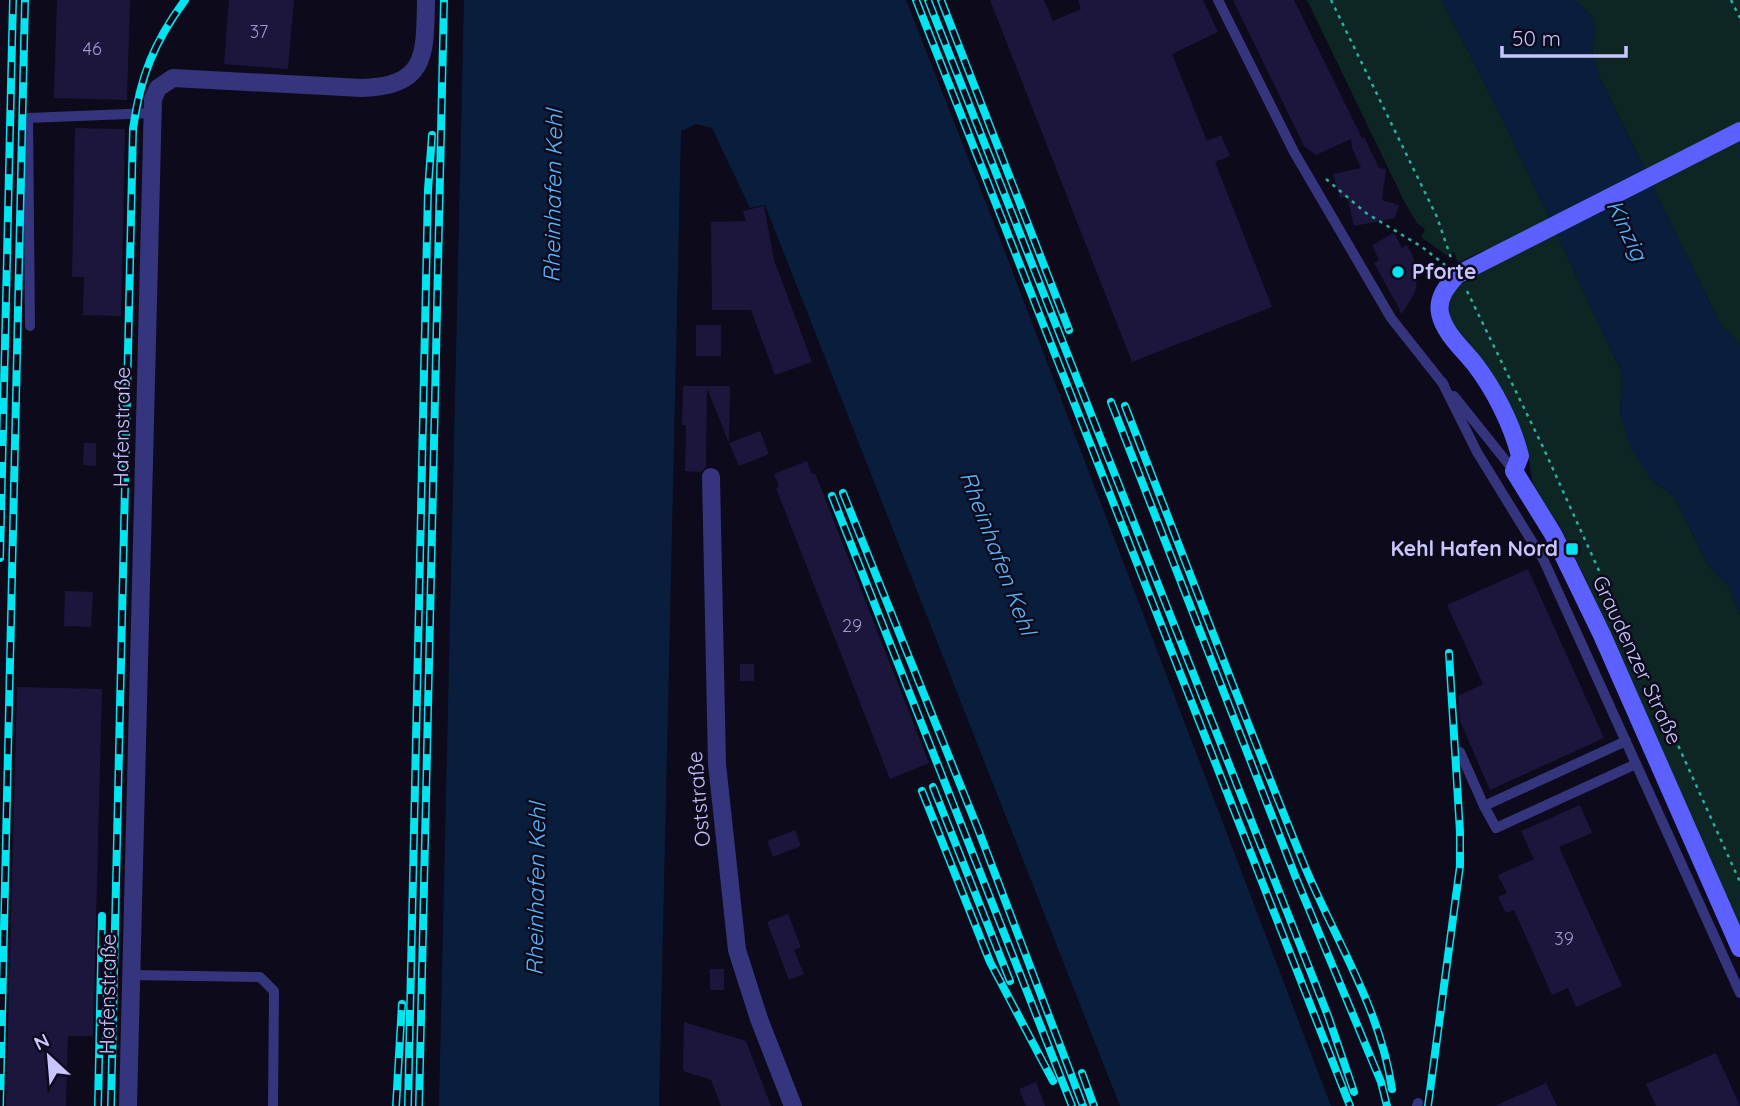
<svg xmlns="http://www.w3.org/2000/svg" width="1740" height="1106" font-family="Quicksand,sans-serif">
  <rect width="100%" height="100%" fill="#0c0a1b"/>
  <g fill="#0d2523">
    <path d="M 1307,0 L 1442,0 L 1505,124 L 1622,373 L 1620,415 L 1651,480 L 1674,496 L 1708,565 L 1729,587 L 1740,615 L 1740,928 L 1582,572 L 1559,525 L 1533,486 L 1528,452 L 1489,370 L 1449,319 L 1448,307 L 1451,290 L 1492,267 L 1484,250 L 1458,263 L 1454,252 L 1446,255 L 1421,237 L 1425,229 L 1417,223 L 1404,201 Z"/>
    <path d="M 1575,0 L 1740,0 L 1740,346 L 1719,322 L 1601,80 L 1592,53 L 1595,30 L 1592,16 Z"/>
  </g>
  <g fill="#091e3c">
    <path d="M 464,0 L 906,0 L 995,226 L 1331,1106 L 1120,1106 L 765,205 L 750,208 L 712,128 L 696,124 L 681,131 L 659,1106 L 439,1106 Z"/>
    <path d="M 1442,0 L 1575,0 L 1592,16 L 1595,30 L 1592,53 L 1601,80 L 1719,322 L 1740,346 L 1740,615 L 1729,587 L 1708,565 L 1674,496 L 1651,480 L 1631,448 L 1620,415 L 1622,373 L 1505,124 Z"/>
  </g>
  <g fill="#1c163d">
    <path d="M 57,0 L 130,0 L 127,100 L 54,98 Z"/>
    <path d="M 229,0 L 294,0 L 288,69 L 224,64 Z"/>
    <path d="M 990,0 L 1044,0 L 1053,21 L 1081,9 L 1078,0 L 1203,0 L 1218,32 L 1172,54 L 1207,141 L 1221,135 L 1230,156 L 1215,162 L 1272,307 L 1132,362 Z"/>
    <path d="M 1233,0 L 1294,0 L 1362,138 L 1364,137 L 1379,168 L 1386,169 L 1382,200 L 1399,205 L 1395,218 L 1354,226 L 1347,196 L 1340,198 L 1333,174 L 1361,168 L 1352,148 L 1351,139 L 1316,155 L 1304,146 Z"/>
    <path d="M 75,128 L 125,129 L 121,316 L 83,315 L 84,277 L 72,277 Z"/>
    <path d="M 764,206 L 774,260 L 812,362 L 775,375 L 751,310 L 712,310 L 711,222 L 746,221 L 743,211 Z"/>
    <path d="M 1394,233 L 1402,248 L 1407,245 L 1412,254 L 1418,274 L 1415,292 L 1402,314 L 1374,263 L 1379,260 L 1372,245 Z"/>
    <rect x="696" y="325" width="25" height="31"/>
    <path d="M 683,386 L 730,386 L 729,443 L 707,388 L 706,467 L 701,472 L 685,471 L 686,425 L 682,425 Z"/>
    <path d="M 760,431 L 769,454 L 739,466 L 729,443 Z"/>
    <path d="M 84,443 L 96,443 L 96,466 L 83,465 Z"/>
    <path d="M 807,461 L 812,474 L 815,473 L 929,763 L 890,779 L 776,488 L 779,487 L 774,474 Z"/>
    <path d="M 1528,569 L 1604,738 L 1490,790 L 1460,721 L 1458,696 L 1483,684 L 1447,605 Z"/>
    <path d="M 65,591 L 93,592 L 91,627 L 64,626 Z"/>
    <rect x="740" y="664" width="14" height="17"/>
    <path d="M 17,687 L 102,689 L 93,1036 L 68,1036 L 66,1106 L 6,1106 Z"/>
    <path d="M 1580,805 L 1592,833 L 1559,847 L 1622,986 L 1576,1007 L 1568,988 L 1552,995 L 1514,910 L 1506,913 L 1498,897 L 1507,893 L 1498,875 L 1534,859 L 1521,831 Z"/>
    <path d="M 795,830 L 801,846 L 773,857 L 767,841 Z"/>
    <path d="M 788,914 L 801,947 L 794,950 L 804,974 L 789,980 L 767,922 Z"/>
    <rect x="710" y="969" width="14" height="21"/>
    <path d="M 684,1022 L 746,1041 L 771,1106 L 721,1106 L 711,1080 L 683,1071 Z"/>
    <path d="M 1716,1053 L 1740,1106 L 1656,1106 L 1646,1084 Z"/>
    <path d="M 1036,1082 L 1045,1106 L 1026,1106 L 1019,1089 Z"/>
    <path d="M 1546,1083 L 1557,1106 L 1495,1106 Z"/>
  </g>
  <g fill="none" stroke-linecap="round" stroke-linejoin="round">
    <g stroke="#29af9f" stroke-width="2.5" stroke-dasharray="3.5 5" stroke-linecap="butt">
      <path d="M 1331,0 L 1437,217 L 1451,258"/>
      <path d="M 1731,0 L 1740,18"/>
      <path d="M 1326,179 L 1366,213 L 1422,247 L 1445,265"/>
      <path d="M 1467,291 L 1543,447 L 1740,882"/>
    </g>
    <g stroke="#34357c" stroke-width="10">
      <path d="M 1218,0 L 1294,152 L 1391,318 L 1444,385"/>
      <path d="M 30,326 L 28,118 L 153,113"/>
      <path d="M 1442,382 L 1477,452 L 1544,561 L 1740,993"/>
      <path d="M 1454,396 L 1514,471"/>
      <path d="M 1460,752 L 1484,806 L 1496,828 L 1636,764"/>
      <path d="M 1484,806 L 1626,741"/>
      <path d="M 131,975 L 260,977 L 274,991 L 273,1106"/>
      <path d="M 1417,1106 L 1418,1103"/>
    </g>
    <g stroke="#34357c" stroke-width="18">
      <path d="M 711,477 L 717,764 L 737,950 L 759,1019 L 793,1106"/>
      <path d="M 128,1106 L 153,99 L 158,88 L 173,78 L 362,88 C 427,86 425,55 426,0"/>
    </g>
    <path stroke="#5c60ff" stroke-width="18" d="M 1740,131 L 1457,275 C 1447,286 1437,298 1440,313 C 1444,333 1462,348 1474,363 C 1494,389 1512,424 1520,456 L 1514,471 L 1553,534 L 1602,635 L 1740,948"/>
    <g stroke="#00e5f0" stroke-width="8">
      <g id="rail">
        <path d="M 916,0 L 1350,1106"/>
        <path d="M 928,0 L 1328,1016 L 1354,1092"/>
        <path d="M 941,0 L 1069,330"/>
        <path d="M 1111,402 L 1296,878 L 1381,1082 L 1387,1106"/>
        <path d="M 1125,406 C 1185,560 1243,714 1305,867 C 1336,941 1380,1008 1392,1089"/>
        <path d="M 843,493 L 978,829 L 1083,1106"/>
        <path d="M 832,496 L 1072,1106"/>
        <path d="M 0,558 L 13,0"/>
        <path d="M 933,787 L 1010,981"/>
        <path d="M 922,791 L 990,962 L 1053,1081"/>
        <path d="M 1082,1073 L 1094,1106"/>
        <path d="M 0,1106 L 25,0"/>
        <path d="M 98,1106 L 102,916"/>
        <path d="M 111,1106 L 133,129 C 140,77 154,42 185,0"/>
        <path d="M 396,1106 L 402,1004"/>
        <path d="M 408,1106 L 428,190 L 432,135"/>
        <path d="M 419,1106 L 444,0"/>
        <path d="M 1428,1106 L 1460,866 L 1460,832 L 1449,653"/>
      </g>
    </g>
    <use href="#rail" stroke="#0c0a1b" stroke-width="5" stroke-dasharray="16" stroke-linecap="butt"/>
  </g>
  <g fill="#00e5f0" stroke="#0c0a1b" stroke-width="2.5">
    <circle cx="1398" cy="272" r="7"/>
    <rect x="1565" y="542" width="14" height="14" rx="3.5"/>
  </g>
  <g text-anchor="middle" stroke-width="5" stroke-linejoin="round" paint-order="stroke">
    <g font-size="18" fill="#9d99ce">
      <text x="259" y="38">37</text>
      <text x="92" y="55">46</text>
      <text x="852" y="632">29</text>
      <text x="1564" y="945">39</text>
    </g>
    <g font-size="21" font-weight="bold" fill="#c8c5ff" stroke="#0c0a1b" text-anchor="start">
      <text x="1412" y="279">Pforte</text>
      <text x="1558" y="556" text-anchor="end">Kehl Hafen Nord</text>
    </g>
    <g font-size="21" fill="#c8c5ff" stroke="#0c0a1b">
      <text transform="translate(122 427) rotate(-89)" y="7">Hafenstraße</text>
      <text transform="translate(1637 660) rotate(65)" y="7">Graudenzer Straße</text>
      <text transform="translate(699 799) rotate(-95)" y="7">Oststraße</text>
      <text transform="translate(108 994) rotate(-89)" y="7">Hafenstraße</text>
    </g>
    <g font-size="23" font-style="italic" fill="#53b8ff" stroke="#0c0a1b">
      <text transform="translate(553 196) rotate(-89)" y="8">Rheinhafen Kehl</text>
      <text transform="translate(1627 230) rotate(64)" y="8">Kinzig</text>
      <text transform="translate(998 553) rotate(69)" y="8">Rheinhafen Kehl</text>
      <text transform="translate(536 889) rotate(-89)" y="8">Rheinhafen Kehl</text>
    </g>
  </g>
  <g transform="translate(49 1057) rotate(334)" stroke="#0c0a1b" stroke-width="5" paint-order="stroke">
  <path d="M0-5L12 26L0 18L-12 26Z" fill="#c8c5ff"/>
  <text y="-10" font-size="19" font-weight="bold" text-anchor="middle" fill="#c8c5ff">N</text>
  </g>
  <path d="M1502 46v10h124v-10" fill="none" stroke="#c8c5ff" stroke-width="3.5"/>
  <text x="1512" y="46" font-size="21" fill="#c8c5ff" stroke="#0c0a1b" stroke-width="5" paint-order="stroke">50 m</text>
</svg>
